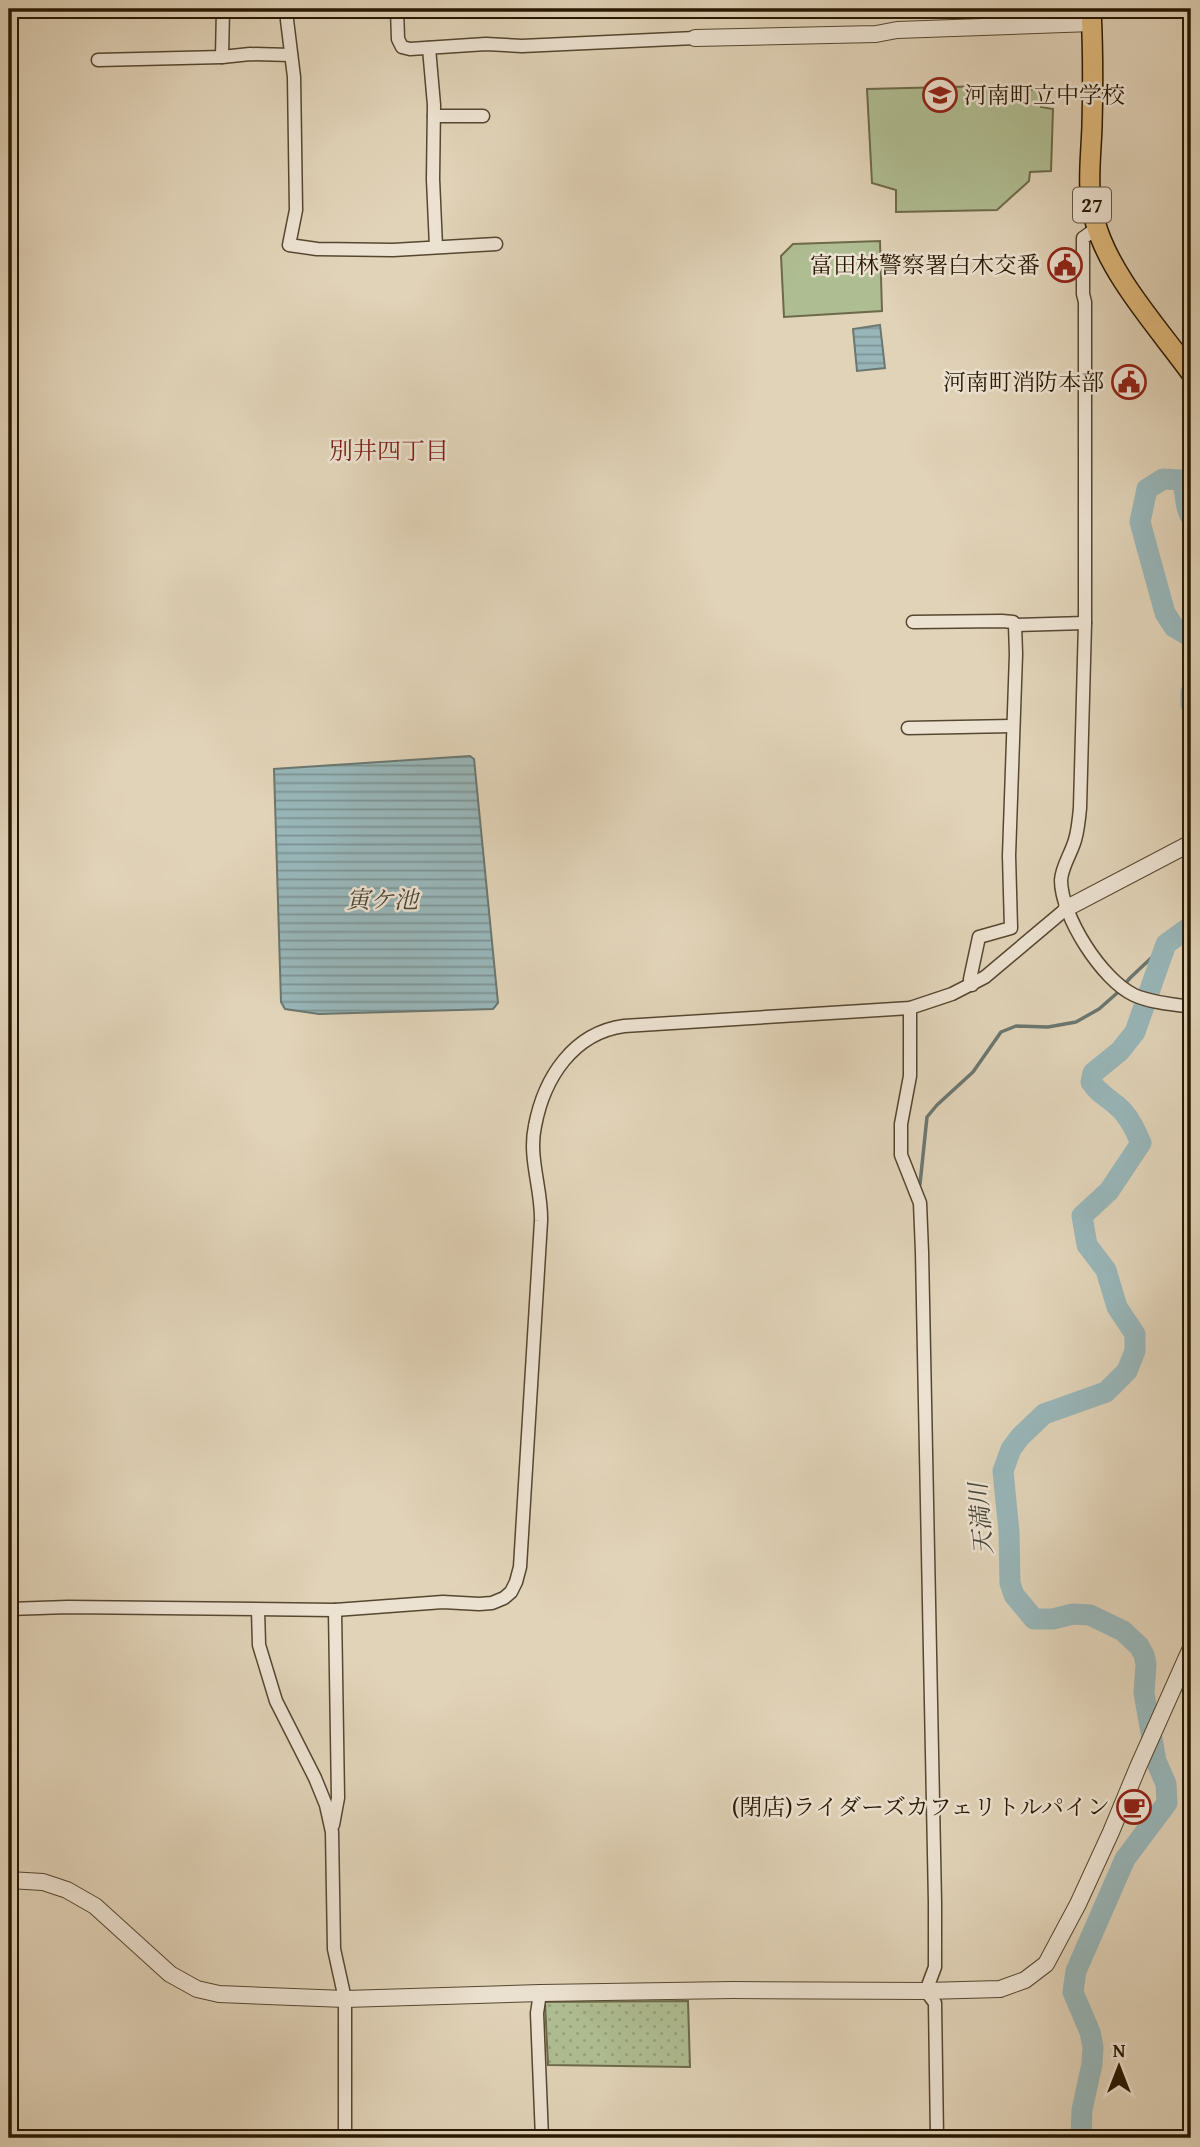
<svg xmlns="http://www.w3.org/2000/svg" width="1200" height="2147" font-family="'Gentium Book Plus','Noto Serif JP',serif">
  <defs>
    <pattern id="park-dots" width="8" height="8" patternUnits="userSpaceOnUse" patternTransform="scale(1.75)"><rect width="8" height="8" fill="#afbd92"/><path d="M2 2h.1M6 6h.1" fill="none" stroke="#97a27c" stroke-width="1.8" stroke-linecap="round"/></pattern>
    <pattern id="water-rules" width="6" height="5" patternUnits="userSpaceOnUse" patternTransform="scale(1.75)"><rect width="6" height="5" fill="#98b6b9"/><path d="M0 2.5h6" fill="none" stroke="#7c9394"/></pattern>
  </defs>
  <rect width="100%" height="100%" fill="#e1d3b8"/>
  <filter id="stains"><feTurbulence type="fractalNoise" baseFrequency=".00286" numOctaves="4"/><feColorMatrix values="0 0 0 0 .2 0 0 0 0 .09 0 0 0 0 .02 0 0 0 .5 -.17"/></filter>
  <radialGradient id="worn" r=".72"><stop offset=".6" stop-color="#630" stop-opacity="0"/><stop offset="1" stop-color="#630" stop-opacity=".3"/></radialGradient>
  <g fill="#afbd92" stroke="#6c6a4a" stroke-width="2">
    <path d="M 989,86 L 989,92 L 1041,89 L 1041,107 L 1053,109 L 1051,171 L 1030,172 L 1029,181 L 997,210 L 896,212 L 896,190 L 872,183 L 867,89 Z"/>
    <path d="M 880,241 L 882,311 L 784,317 L 781,256 L 793,244 Z"/>
  </g>
  <path fill="url(#park-dots)" stroke="#6c6a4a" stroke-width="2" d="M 688,2001 L 690,2067 L 548,2065 L 545,2002 Z"/>
  <g fill="url(#water-rules)" stroke="#6b7770" stroke-width="2">
    <path d="M 880,325 L 885,368 L 857,371 L 853,329 Z"/>
    <path d="M 470,756 L 474,759 L 498,1003 L 493,1009 L 319,1014 L 285,1009 L 281,1002 L 274,769 Z"/>
  </g>
  <g fill="none" stroke-linecap="round" stroke-linejoin="round">
    <path stroke="#6b7770" stroke-width="3.5" d="M 920,1184 L 927,1117 L 937,1105 L 973,1072 L 1001,1032 L 1016,1026 L 1048,1027 L 1076,1022 L 1099,1009 L 1116,994 L 1130,978 L 1166,944"/>
    <g stroke="#98b6b9" stroke-width="21">
      <path d="M 1191,517 C 1183,505 1188,494 1181,480 L 1163,479 L 1147,489 L 1140,522 L 1165,613 L 1174,627 L 1191,637"/>
      <path d="M 1191,692 L 1191,705"/>
      <path d="M 1081,2138 L 1082,2110 L 1092,2064 L 1093,2047 L 1090,2032 L 1073,1992 L 1076,1971 L 1125,1859 L 1167,1803 L 1166,1784 L 1156,1761 L 1144,1693 L 1146,1664 L 1144,1655 L 1139,1646 L 1123,1631 L 1090,1615 L 1073,1614 L 1053,1619 L 1034,1619 L 1014,1595 L 1010,1583 L 1009,1532 L 1003,1471 L 1011,1449 L 1020,1437 L 1044,1414 L 1106,1392 L 1127,1371 L 1135,1351 L 1135,1334 L 1117,1307 L 1106,1270 L 1087,1245 L 1082,1216 L 1109,1191 L 1141,1143 C 1135,1129 1128,1114 1116,1105 C 1106,1096 1098,1093 1091,1082 L 1093,1073 L 1120,1051 L 1135,1032 L 1166,944 L 1191,926"/>
    </g>
    <g stroke="#564730" stroke-width="15">
      <g id="minor">
        <path d="M 288,9 L 287,20 L 294,77 L 296,210 L 289,245 L 317,249 L 393,250 L 496,244"/>
        <path d="M 288,9 L 298,11 L 327,9"/>
        <path d="M 345,9 L 365,9"/>
        <path d="M 397,9 L 398,39 L 402,47 L 410,49 L 486,44 L 522,46 L 695,38"/>
        <path d="M 429,48 L 434,105 L 433,179 L 436,247"/>
        <path d="M 222,57 L 223,9"/>
        <path d="M 98,60 L 222,57 L 250,54 L 291,55"/>
        <path d="M 434,116 L 483,116"/>
        <path d="M 1097,228 L 1083,238 L 1083,294 L 1085,302 L 1085,623 L 1080,808 C 1079,819 1078,830 1075,840 C 1071,854 1062,866 1061,880 C 1061,916 1102,980 1134,995 C 1152,1003 1172,1004 1191,1007"/>
        <path d="M 913,622 L 1002,621 L 1013,622 L 1015,625 L 1085,623"/>
        <path d="M 908,728 L 1012,726"/>
        <path d="M 972,985 L 970,979 L 979,937 L 1011,928 L 1009,856 L 1016,654 L 1015,625"/>
        <path d="M 910,1008 L 910,1076 L 901,1124 L 901,1155 L 920,1203 L 922,1252 L 935,1903 L 935,1967 L 926,1991 L 935,2003 L 937,2138"/>
        <path d="M 9,1609 L 68,1607 L 335,1610 L 443,1602 L 479,1604 L 492,1603 L 504,1598 L 511,1592 L 516,1582 L 520,1567 C 526,1452 535,1337 541,1221 C 542,1189 528,1158 535,1126 C 544,1078 573,1033 624,1026 L 910,1008 L 952,994 L 985,977 L 1067,908"/>
        <path d="M 258,1610 L 259,1645 L 276,1701 L 315,1778 L 326,1805 L 332,1832 L 334,1949 L 345,1999 L 345,2138"/>
        <path d="M 333,1825 L 338,1798 L 335,1610"/>
        <path d="M 540,1993 L 537,2013 L 542,2138"/>
      </g>
    </g>
    <g stroke="#564730" stroke-width="18">
      <g id="tertiary">
        <path d="M 695,38 L 876,34 L 897,30 L 1092,23"/>
        <path d="M 1067,908 L 1191,843"/>
        <path d="M 9,1880 L 43,1882 L 67,1890 L 95,1906 L 170,1974 L 197,1989 L 219,1994 L 345,1999 L 540,1993 L 733,1990 L 926,1991 L 1000,1989 L 1025,1980 L 1046,1964 L 1078,1904 L 1111,1832 L 1138,1767 L 1191,1648"/>
      </g>
    </g>
    <g stroke="#281802" stroke-width="22">
      <path id="primary" d="M 1091,9 C 1093,48 1093,87 1092,126 C 1091,157 1086,191 1095,221 C 1108,273 1160,330 1191,373"/>
    </g>
    <use href="#minor" stroke="#ece2d1" stroke-width="12"/>
    <use href="#tertiary" stroke="#ece2d1" stroke-width="16"/>
    <use href="#primary" stroke="#e0ba7c" stroke-width="19"/>
  </g>
  <defs>
    <g id="school-ring" transform="scale(1.75)"><circle r="9.5" fill="#ece2d1" stroke="#8f2418" stroke-width="1.5"/><path d="M0-5L7-2L0 1L-7-2ZM-4 1L0 2.5L4 1V4Q0 6-4 4Z" fill="#8f2418"/></g>
    <g id="civic-ring" transform="scale(1.75)"><circle r="9.5" fill="#ece2d1" stroke="#8f2418" stroke-width="1.5"/><path d="M-.6-6.5H3V-4.5H.6V-3L4-1V1h2V6H-6V1h2V-1L-.6-3ZM-1.2 2.5V6h2.4V2.5Z" fill="#8f2418"/></g>
    <g id="cafe-ring" transform="scale(1.75)"><circle r="9.5" fill="#ece2d1" stroke="#8f2418" stroke-width="1.5"/><path d="M-5.5-4.5H6V0H3Q3 3.5 0 3.5H-2.5Q-5.5 3.5-5.5 0ZM3-3.2v2h1.7v-2ZM-6 4.5H4V6H-6Z" fill="#8f2418"/></g>
  </defs>
  <g fill-rule="evenodd">
    <use href="#school-ring" x="940" y="95"/>
    <use href="#civic-ring" x="1065" y="265"/>
    <use href="#civic-ring" x="1129" y="382"/>
    <use href="#cafe-ring" x="1134" y="1807"/>
  </g>
  <g text-anchor="middle" stroke-width="5" stroke-linejoin="round" paint-order="stroke">
    <rect fill="#ece2d1" stroke="#635540" stroke-width="2" x="1073" y="187.5" width="38" height="35" rx="5"/>
    <g font-size="21" font-weight="bold" fill="#281802">
      <text x="1092" y="212">27</text>
    </g>
    <g font-size="23" fill="#281802" stroke="#ece2d1" text-anchor="end">
      <text x="964" y="103" text-anchor="start">河南町立中学校</text>
      <text x="1040" y="273">富田林警察署白木交番</text>
      <text x="1104" y="390">河南町消防本部</text>
      <text x="1110" y="1815">(閉店)ライダーズカフェリトルパイン</text>
    </g>
    <g font-size="24" fill="#7a1f14" stroke="#ece2d1">
      <text x="389" y="459">別井四丁目</text>
    </g>
    <g font-size="24" font-style="italic" fill="#4a4739" stroke="#ece2d1">
      <text x="382" y="908">寅ケ池</text>
      <text transform="translate(981 1519) rotate(-95)" y="8">天満川</text>
    </g>
  </g>
  <rect width="1200" height="2147" fill="none" stroke="#e1d3b8" stroke-width="35"/>
  <rect x="10" y="10" width="1179" height="2126" fill="none" stroke="#281802" stroke-width="3.5"/>
  <rect x="18" y="18" width="1165" height="2112" fill="none" stroke="#281802" stroke-width="2"/>
  <g transform="translate(1119 2067)" stroke="#ece2d1" stroke-width="5" paint-order="stroke">
  <path d="M0-5L12 26L0 18L-12 26Z" fill="#281802"/>
  <text y="-10" font-size="19" font-weight="bold" text-anchor="middle" fill="#281802">N</text>
  </g>
  <rect width="100%" height="100%" filter="url(#stains)"/>
  <rect width="100%" height="100%" fill="url(#worn)"/>
</svg>
